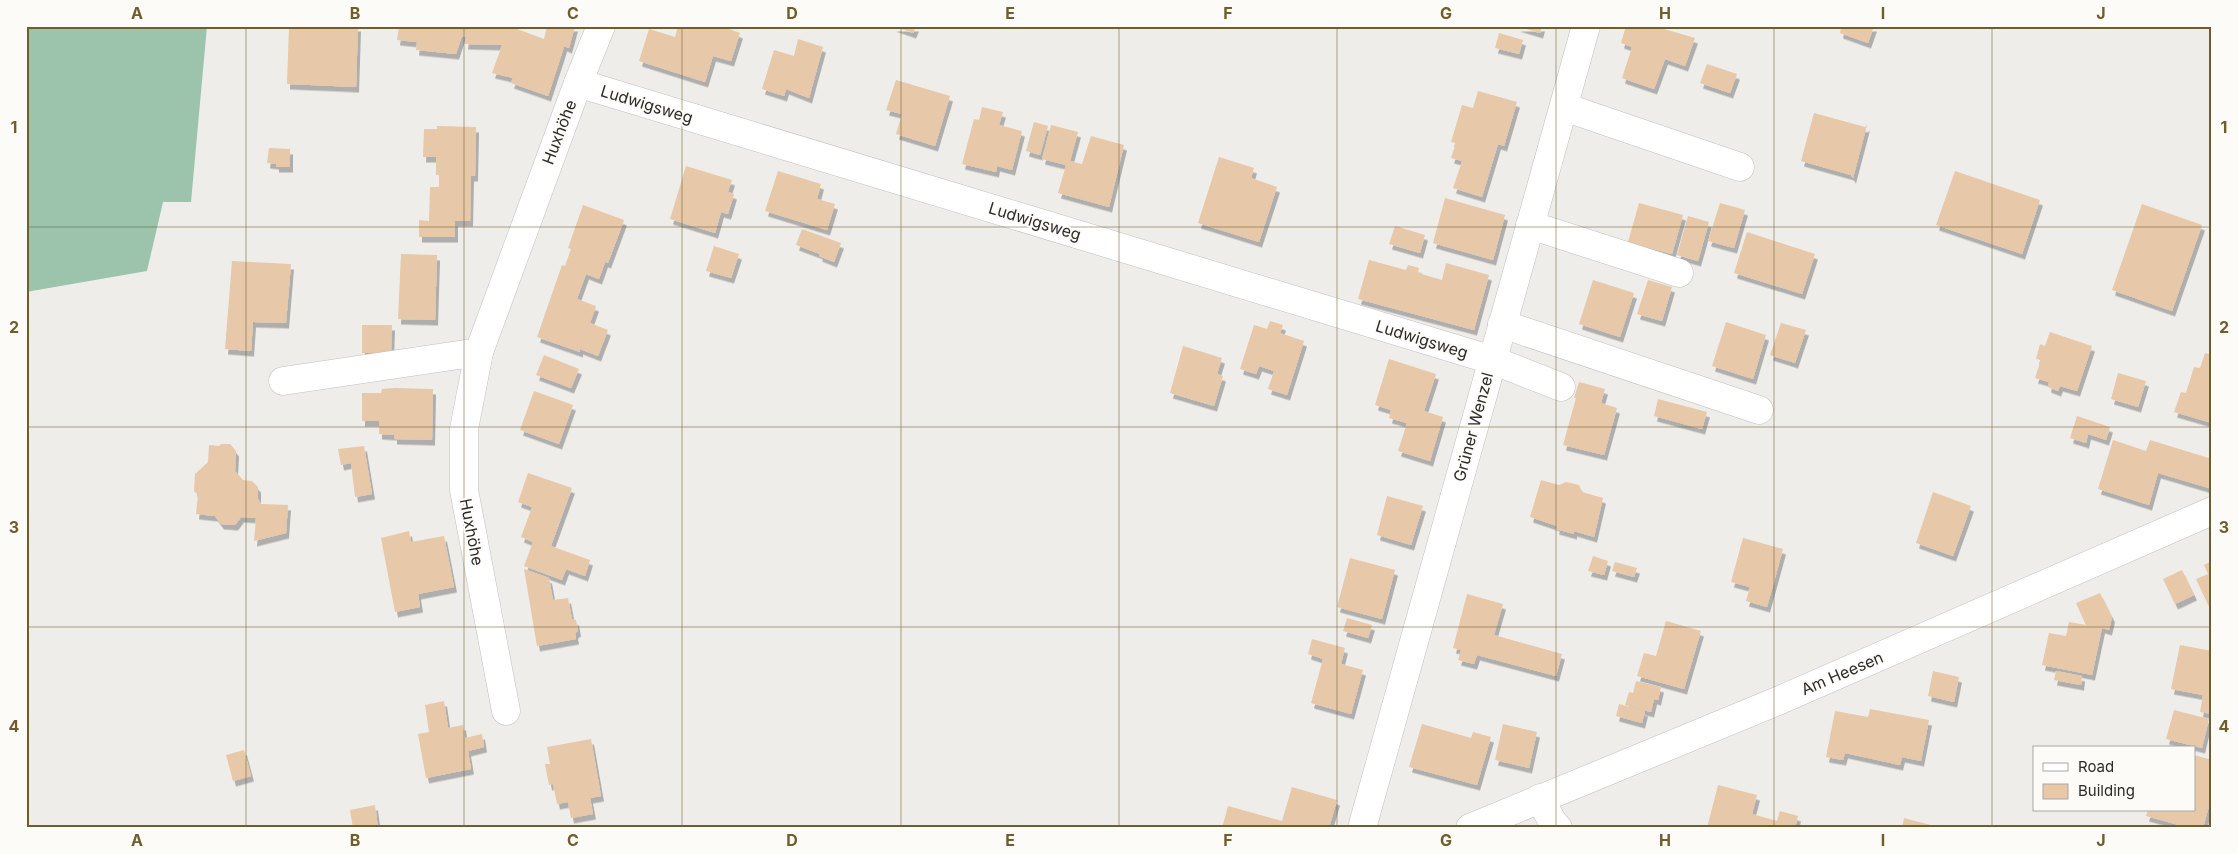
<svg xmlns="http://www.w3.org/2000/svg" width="2238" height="854" font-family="Inter,sans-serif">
  <defs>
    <filter id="shadow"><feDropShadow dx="3" dy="5.5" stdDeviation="0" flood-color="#0004"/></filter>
  </defs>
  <rect width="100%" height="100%" fill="#eeedea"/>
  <path fill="#9cc4ad" d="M 26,26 L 207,26 L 191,202 L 163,202 L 147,271 L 26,292 Z"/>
  <g fill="#e7c8a9" filter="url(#shadow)">
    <path d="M 289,26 L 358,26 L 356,87 L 287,84 Z"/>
    <path d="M 399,26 L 509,26 L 544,39 L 547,26 L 575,26 L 569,48 L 564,46 L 563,50 L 548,96 L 511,83 L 513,78 L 492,73 L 502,45 L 465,44 L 466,37 L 462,36 L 456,54 L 416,50 L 417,42 L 397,40 Z"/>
    <path d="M 678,26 L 721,26 L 740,33 L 731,61 L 713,56 L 705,82 L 639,61 L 649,29 L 675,37 Z"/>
    <path d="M 893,26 L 916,26 L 913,33 Z"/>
    <path d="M 1517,26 L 1542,26 L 1540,33 Z"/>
    <path d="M 1626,26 L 1665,26 L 1664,29 L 1695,38 L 1685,66 L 1665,59 L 1654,89 L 1622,78 L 1632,47 L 1621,43 Z"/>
    <path d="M 1874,26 L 1868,43 L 1840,33 L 1841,28 L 1836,27 Z"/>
    <path d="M 1499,33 L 1523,40 L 1519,54 L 1495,48 Z"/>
    <path d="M 798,39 L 823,47 L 809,98 L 786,89 L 784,96 L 762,89 L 774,50 L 794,56 Z"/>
    <path d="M 1707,64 L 1737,74 L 1730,93 L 1700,83 Z"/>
    <path d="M 896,80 L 950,96 L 935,146 L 896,134 L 902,114 L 886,110 Z"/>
    <path d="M 1478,91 L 1517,102 L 1504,146 L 1498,144 L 1482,197 L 1453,188 L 1462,161 L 1451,158 L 1456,143 L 1451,142 L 1462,105 L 1473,108 Z"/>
    <path d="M 982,107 L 1003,112 L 999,125 L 1022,131 L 1012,170 L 997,166 L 996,172 L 962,164 L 974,119 L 979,120 Z"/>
    <path d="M 1814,113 L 1865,127 L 1867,125 L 1853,178 L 1851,175 L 1801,161 Z"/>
    <path d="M 1034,122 L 1048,126 L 1040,155 L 1026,151 Z"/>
    <path d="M 1051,125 L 1078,132 L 1070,161 L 1082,164 L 1091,136 L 1124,145 L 1109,207 L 1058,193 L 1066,165 L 1042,159 Z"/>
    <path d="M 437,126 L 476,127 L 475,176 L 471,176 L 470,221 L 455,221 L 455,237 L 419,237 L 419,220 L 429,221 L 430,187 L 439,187 L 439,175 L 436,175 L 436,157 L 423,157 L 424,129 L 437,129 Z"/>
    <path d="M 269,148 L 290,149 L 290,167 L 276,167 L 276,164 L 267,163 Z"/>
    <path d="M 1219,157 L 1254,168 L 1251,178 L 1277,187 L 1259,242 L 1198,223 Z"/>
    <path d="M 686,166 L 732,180 L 728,192 L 734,194 L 728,214 L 721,212 L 715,233 L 670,219 Z"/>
    <path d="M 778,171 L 821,184 L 817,199 L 835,204 L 827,230 L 765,211 Z"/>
    <path d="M 1955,171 L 2040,200 L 2022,254 L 1936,225 Z"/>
    <path d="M 1445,198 L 1505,215 L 1493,260 L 1433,243 Z"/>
    <path d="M 1639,203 L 1683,215 L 1672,254 L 1628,242 Z"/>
    <path d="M 1720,203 L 1745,210 L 1734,248 L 1708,241 Z"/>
    <path d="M 2142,204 L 2202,225 L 2172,311 L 2112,290 Z"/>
    <path d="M 583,205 L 624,220 L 608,263 L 605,262 L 599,279 L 586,274 L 577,299 L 596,306 L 590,323 L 608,330 L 598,356 L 580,349 L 580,352 L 537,337 L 562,265 L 565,266 L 571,249 L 568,248 Z"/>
    <path d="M 1688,216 L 1709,222 L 1698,261 L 1677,255 Z"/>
    <path d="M 1395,226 L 1425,235 L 1420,253 L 1389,244 Z"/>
    <path d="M 802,229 L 841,243 L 834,262 L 819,256 L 820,254 L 796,245 Z"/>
    <path d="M 1747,232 L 1815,254 L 1802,294 L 1734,273 Z"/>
    <path d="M 714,246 L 739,254 L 731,278 L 706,271 Z"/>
    <path d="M 401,254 L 437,255 L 435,320 L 398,319 Z"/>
    <path d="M 1369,260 L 1406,270 L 1408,265 L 1419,268 L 1418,273 L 1442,280 L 1446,263 L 1489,275 L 1474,330 L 1358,299 Z"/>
    <path d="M 232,261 L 291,264 L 286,323 L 253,322 L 251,351 L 225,349 Z"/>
    <path d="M 1593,280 L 1634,293 L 1620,337 L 1579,324 Z"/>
    <path d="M 1648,280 L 1672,287 L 1662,321 L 1637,314 Z"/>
    <path d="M 1270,321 L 1283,325 L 1280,333 L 1304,341 L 1287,395 L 1268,389 L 1274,371 L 1259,366 L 1256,374 L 1240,369 L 1254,325 L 1267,329 Z"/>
    <path d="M 1726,322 L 1766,335 L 1753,379 L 1712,366 Z"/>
    <path d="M 1781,323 L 1806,330 L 1795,363 L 1770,355 Z"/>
    <path d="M 362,325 L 392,325 L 391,353 L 362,353 Z"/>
    <path d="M 2050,332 L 2092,346 L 2077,391 L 2060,386 L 2058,391 L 2048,387 L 2049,382 L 2035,378 L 2041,360 L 2036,359 L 2040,344 L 2045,346 Z"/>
    <path d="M 1183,346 L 1222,358 L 1217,374 L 1223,376 L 1214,406 L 1170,393 Z"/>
    <path d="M 2205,353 L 2212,355 L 2212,423 L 2174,412 L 2181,392 L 2186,393 L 2194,367 L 2200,368 Z"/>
    <path d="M 544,355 L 579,369 L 571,388 L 536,375 Z"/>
    <path d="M 1389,359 L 1436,374 L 1424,411 L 1443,417 L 1430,461 L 1398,451 L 1407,423 L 1389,418 L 1391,410 L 1375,405 Z"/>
    <path d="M 2118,373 L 2146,381 L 2138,407 L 2111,399 Z"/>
    <path d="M 1579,382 L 1605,389 L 1601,403 L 1617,408 L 1604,455 L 1563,445 L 1576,398 L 1574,398 Z"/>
    <path d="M 395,388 L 433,389 L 432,440 L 394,439 L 394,435 L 379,434 L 379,421 L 362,421 L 362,393 L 381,393 L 382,389 Z"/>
    <path d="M 534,391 L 573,405 L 559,444 L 520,430 Z"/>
    <path d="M 1658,399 L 1707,412 L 1702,429 L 1654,416 Z"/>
    <path d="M 2077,416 L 2110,427 L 2106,440 L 2088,434 L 2086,443 L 2070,438 Z"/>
    <path d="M 2113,440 L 2146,451 L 2150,440 L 2212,459 L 2212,489 L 2158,473 L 2149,505 L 2098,489 Z"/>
    <path d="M 221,444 L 230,444 L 236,451 L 235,471 L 243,480 L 252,481 L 258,487 L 258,499 L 261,504 L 288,505 L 286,533 L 254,541 L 256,518 L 241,517 L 235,525 L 221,524 L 215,516 L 196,514 L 198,495 L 194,491 L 195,474 L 208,462 L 209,445 L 219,446 Z"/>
    <path d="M 364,446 L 372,494 L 355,497 L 351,463 L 341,465 L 338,449 Z"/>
    <path d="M 528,473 L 572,488 L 551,546 L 590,560 L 585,576 L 566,569 L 562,580 L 524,566 L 533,542 L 521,537 L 532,507 L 518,502 Z"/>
    <path d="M 1541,480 L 1559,485 L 1566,482 L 1579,485 L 1582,492 L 1603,498 L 1594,537 L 1574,531 L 1574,534 L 1556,529 L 1557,526 L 1530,517 Z"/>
    <path d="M 1933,492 L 1971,506 L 1953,556 L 1916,543 Z"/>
    <path d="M 1387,496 L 1423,506 L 1411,545 L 1377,535 Z"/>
    <path d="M 409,531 L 411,542 L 444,536 L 454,587 L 418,594 L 420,607 L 395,612 L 381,538 Z"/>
    <path d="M 1743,538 L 1783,549 L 1767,607 L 1746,601 L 1750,587 L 1731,582 Z"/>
    <path d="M 1593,556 L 1608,561 L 1604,575 L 1588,571 Z"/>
    <path d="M 1350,558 L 1395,570 L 1382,619 L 1337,607 Z"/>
    <path d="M 2212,561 L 2212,613 L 2196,579 L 2208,574 L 2204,565 Z"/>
    <path d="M 1615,562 L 1637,568 L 1634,577 L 1612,571 Z"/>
    <path d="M 524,569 L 549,578 L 553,600 L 568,598 L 572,619 L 576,620 L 578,631 L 575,633 L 576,639 L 537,646 Z"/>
    <path d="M 2182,570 L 2194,595 L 2175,604 L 2163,579 Z"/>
    <path d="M 2100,593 L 2112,617 L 2109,630 L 2102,628 L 2092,675 L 2042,665 L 2049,633 L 2066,636 L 2069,622 L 2086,625 L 2076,603 Z"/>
    <path d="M 1467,594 L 1503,604 L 1494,635 L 1562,654 L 1556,676 L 1477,655 L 1474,664 L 1458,660 L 1461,650 L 1453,648 Z"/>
    <path d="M 1347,618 L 1372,625 L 1368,638 L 1343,631 Z"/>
    <path d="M 1666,621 L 1701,631 L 1684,689 L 1637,676 L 1644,653 L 1656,656 Z"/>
    <path d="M 1312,639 L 1345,648 L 1341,664 L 1363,670 L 1351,714 L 1311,703 L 1323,659 L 1308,654 Z"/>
    <path d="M 2180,645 L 2212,651 L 2212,714 L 2200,712 L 2203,695 L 2171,689 Z"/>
    <path d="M 1933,671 L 1959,677 L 1954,702 L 1928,696 Z"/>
    <path d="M 2056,671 L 2082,676 L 2081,685 L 2054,680 Z"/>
    <path d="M 1636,681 L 1661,687 L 1658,700 L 1654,699 L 1651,712 L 1625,705 L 1629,692 L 1633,693 Z"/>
    <path d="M 444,701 L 448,728 L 463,725 L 465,738 L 482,734 L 484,747 L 468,751 L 471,769 L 426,778 L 418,734 L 429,732 L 425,705 Z"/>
    <path d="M 1619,704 L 1645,711 L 1642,723 L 1616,716 Z"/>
    <path d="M 1870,709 L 1929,720 L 1921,761 L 1902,757 L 1900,765 L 1845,753 L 1843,760 L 1826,757 L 1835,711 L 1868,717 Z"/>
    <path d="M 2174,710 L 2209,719 L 2202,748 L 2166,739 Z"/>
    <path d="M 1422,724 L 1471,738 L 1473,732 L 1491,737 L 1477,785 L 1409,767 Z"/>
    <path d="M 1503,724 L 1537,732 L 1529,768 L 1495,760 Z"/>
    <path d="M 591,739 L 601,796 L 590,798 L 593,814 L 571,818 L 568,802 L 557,804 L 553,784 L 549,785 L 545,764 L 550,764 L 547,747 Z"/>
    <path d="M 244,750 L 251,776 L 233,781 L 226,755 Z"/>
    <path d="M 2194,755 L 2212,760 L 2212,795 L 2203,828 L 2190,828 L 2146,816 L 2148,810 L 2194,810 Z"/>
    <path d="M 1718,785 L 1757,795 L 1752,814 L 1777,821 L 1780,811 L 1798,816 L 1795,828 L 1707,828 Z"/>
    <path d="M 1292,787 L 1337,800 L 1329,828 L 1222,828 L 1228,806 L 1282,821 Z"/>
    <path d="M 375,805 L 378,828 L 353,828 L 350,810 Z"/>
    <path d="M 1904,818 L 1938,827 L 1938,828 L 1902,828 Z"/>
  </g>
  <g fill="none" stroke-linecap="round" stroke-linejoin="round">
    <g stroke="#c1c0bd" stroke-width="29">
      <g id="minor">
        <path d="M 578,83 L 1492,360 L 1561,387"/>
        <path d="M 1564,107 L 1740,167"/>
        <path d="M 1530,225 L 1679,273"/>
        <path d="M 1502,324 L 1759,410"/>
        <path d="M 283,381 L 479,352"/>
        <path d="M 506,711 L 464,490 L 464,429 L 479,352 L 578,83 L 601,26"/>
        <path d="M 1540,798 L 1552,821 L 1558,828"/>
        <path d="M 1362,828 L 1586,26"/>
        <path d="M 1470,828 L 1780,700 L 2212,511"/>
      </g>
    </g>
    <use href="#minor" stroke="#fff" stroke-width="28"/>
  </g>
  <path fill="none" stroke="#705d2c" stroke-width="1" stroke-opacity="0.55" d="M 246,26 L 246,828M 464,26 L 464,828M 682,26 L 682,828M 901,26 L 901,828M 1119,26 L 1119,828M 1337,26 L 1337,828M 1556,26 L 1556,828M 1774,26 L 1774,828M 1992,26 L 1992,828M 26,227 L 2212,227M 26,427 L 2212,427M 26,627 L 2212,627"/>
  <g text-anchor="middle" stroke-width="4" stroke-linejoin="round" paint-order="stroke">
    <g font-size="16" fill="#2b2b2a" stroke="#fcfbf7">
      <text transform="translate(647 104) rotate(17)" y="6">Ludwigsweg</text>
      <text transform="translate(559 132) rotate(-69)" y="6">Huxhöhe</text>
      <text transform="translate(1035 221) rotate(17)" y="6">Ludwigsweg</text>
      <text transform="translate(1422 339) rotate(17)" y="6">Ludwigsweg</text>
      <text transform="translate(1473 427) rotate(-75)" y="6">Grüner Wenzel</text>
      <text transform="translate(472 532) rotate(79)" y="6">Huxhöhe</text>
      <text transform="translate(1842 673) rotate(-23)" y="6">Am Heesen</text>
    </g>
  </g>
  <rect width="2238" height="854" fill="none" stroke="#fcfbf7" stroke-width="55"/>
  <rect x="2033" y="746" width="162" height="65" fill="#fcfbf7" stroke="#a8a8a5"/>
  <rect x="2043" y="763" width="25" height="8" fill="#ffffff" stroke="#a8a8a5"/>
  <text x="2078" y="772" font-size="15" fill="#2b2b2a">Road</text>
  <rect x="2043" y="784" width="25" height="15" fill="#e7c8a9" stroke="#a8a8a5"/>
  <text x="2078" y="796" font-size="15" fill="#2b2b2a">Building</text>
  <rect x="28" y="28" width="2182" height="798" fill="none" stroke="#705d2c" stroke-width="2"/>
  <g font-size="16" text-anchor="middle" font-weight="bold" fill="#705d2c">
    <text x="137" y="19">A</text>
    <text x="355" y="19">B</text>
    <text x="573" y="19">C</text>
    <text x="792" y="19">D</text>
    <text x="1010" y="19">E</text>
    <text x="1228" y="19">F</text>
    <text x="1446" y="19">G</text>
    <text x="1665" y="19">H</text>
    <text x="1883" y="19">I</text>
    <text x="2101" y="19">J</text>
    <text x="14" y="133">1</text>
    <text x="2224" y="133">1</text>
    <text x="14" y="333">2</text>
    <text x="2224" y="333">2</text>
    <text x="14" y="533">3</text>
    <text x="2224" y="533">3</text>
    <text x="14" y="732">4</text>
    <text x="2224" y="732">4</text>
    <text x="137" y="846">A</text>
    <text x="355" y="846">B</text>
    <text x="573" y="846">C</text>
    <text x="792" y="846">D</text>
    <text x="1010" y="846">E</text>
    <text x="1228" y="846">F</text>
    <text x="1446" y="846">G</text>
    <text x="1665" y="846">H</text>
    <text x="1883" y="846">I</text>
    <text x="2101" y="846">J</text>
  </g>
</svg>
